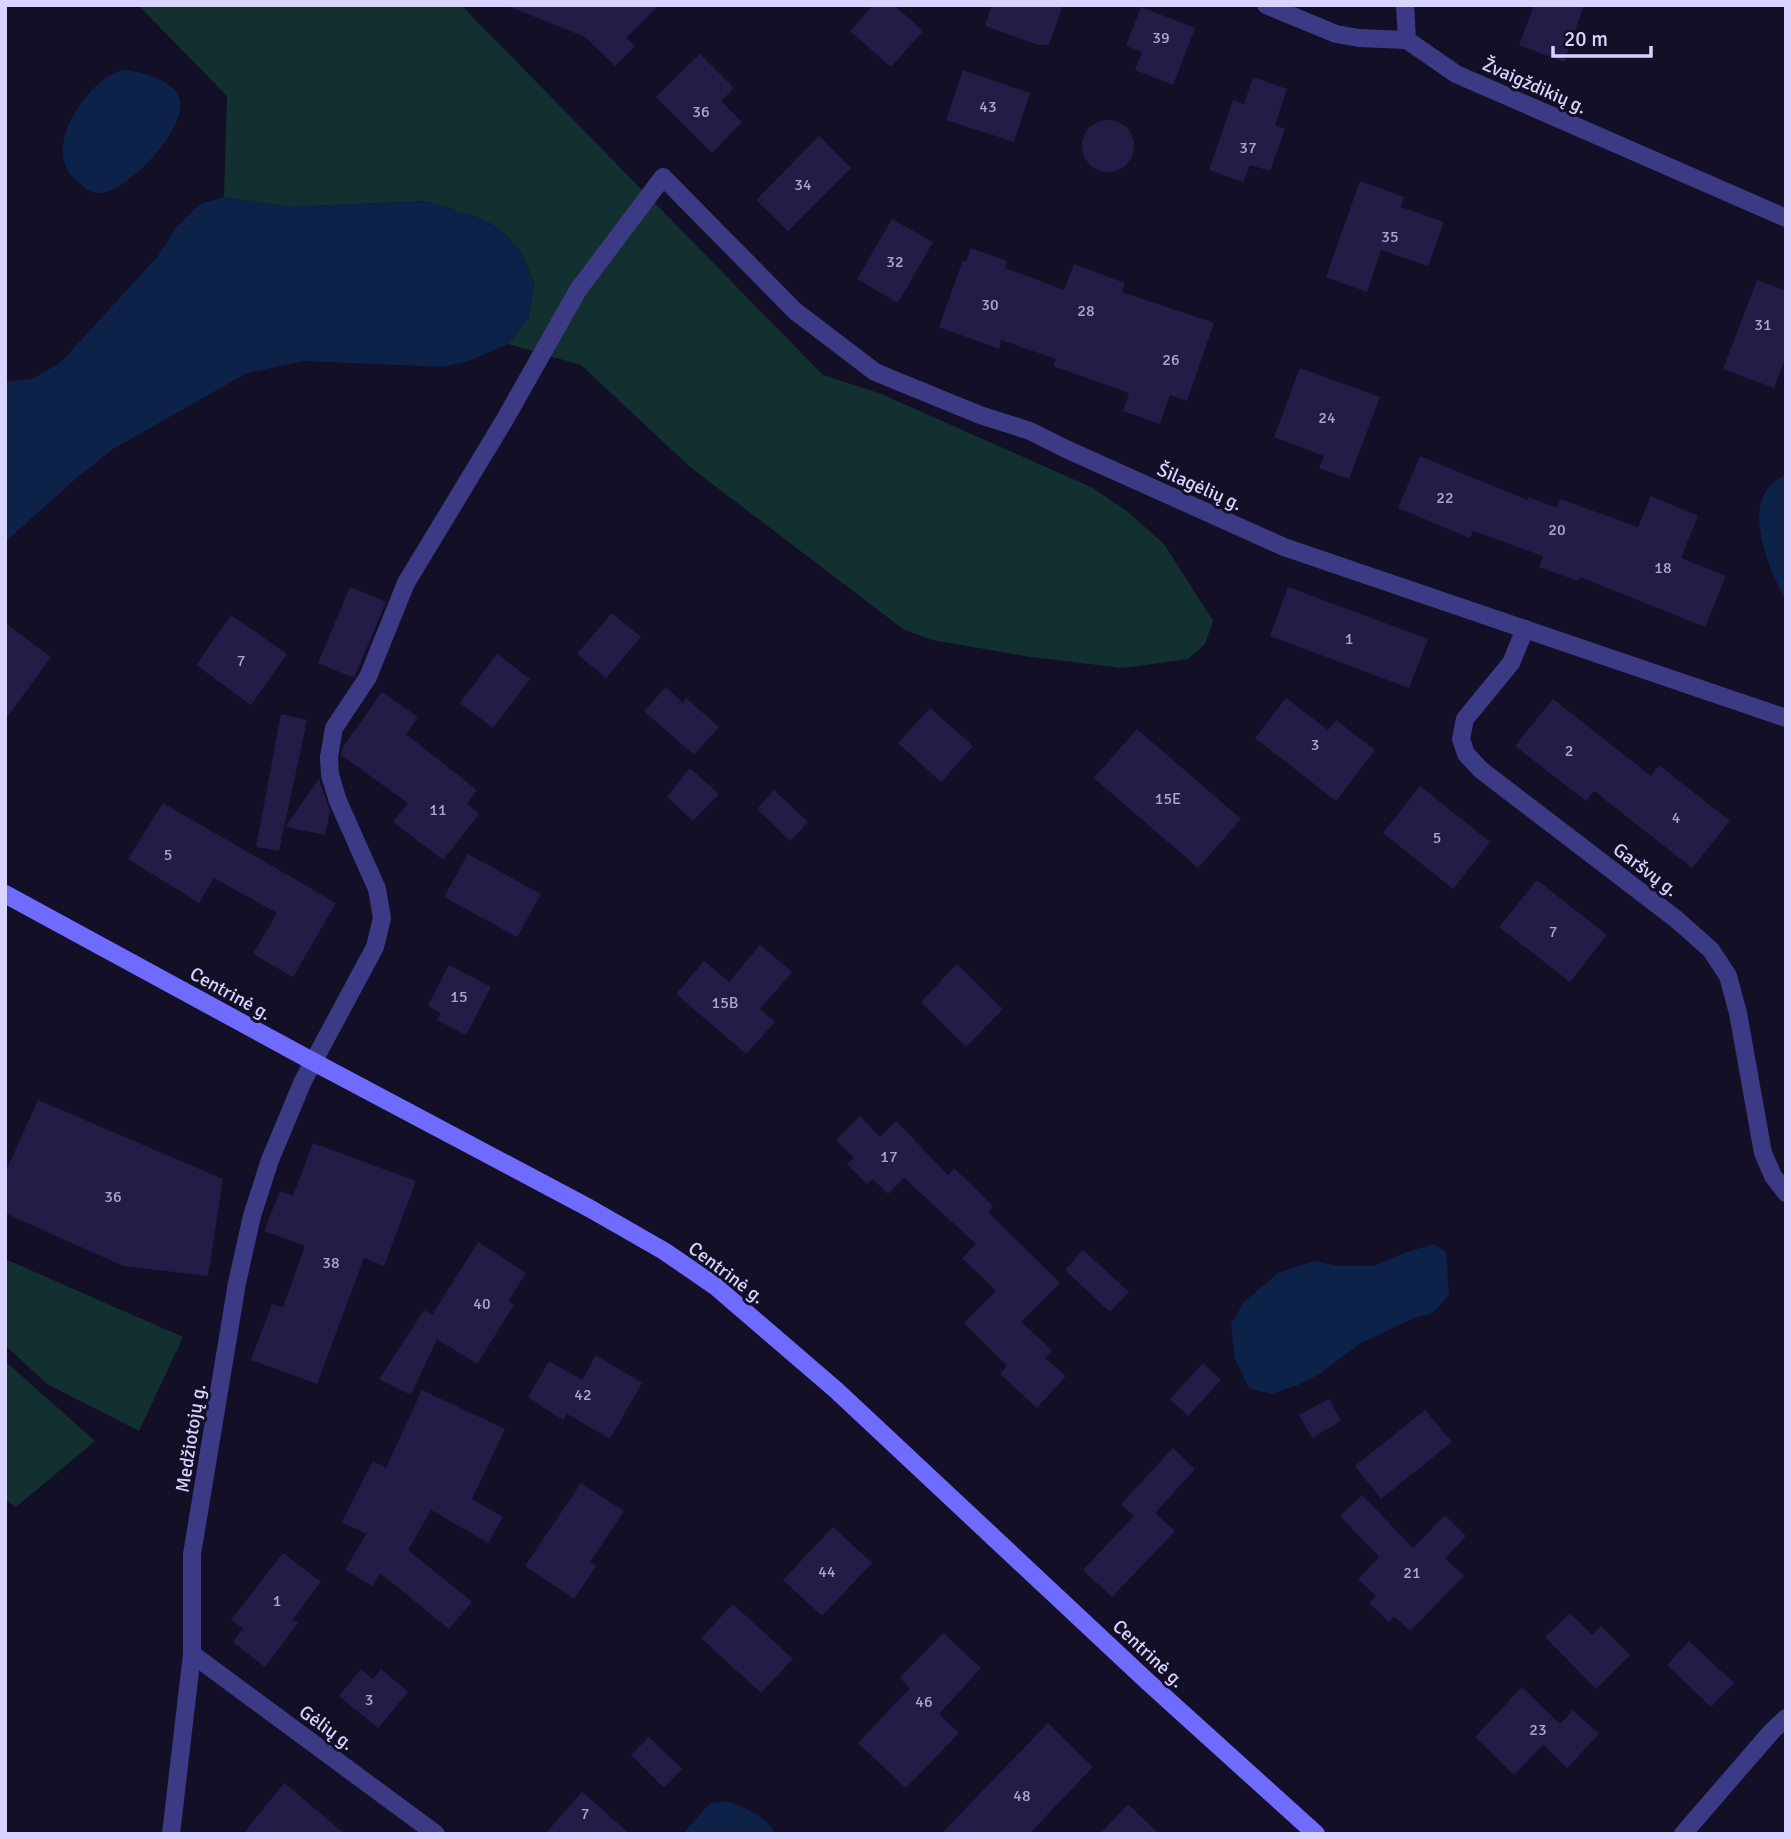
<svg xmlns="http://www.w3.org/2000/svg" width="1791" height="1839" font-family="Signika,sans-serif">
  <rect width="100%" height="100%" fill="#130f26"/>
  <g fill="#12302f">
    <path d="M 138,5 L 461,5 L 823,375 L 879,393 L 1093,488 L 1128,512 L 1164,544 L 1213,621 L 1205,644 L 1188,659 L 1123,668 L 1031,657 L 932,640 L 903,629 L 690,467 L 581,365 L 508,344 L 528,319 L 534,285 L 524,257 L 507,235 L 485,220 L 428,201 L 288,207 L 224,197 L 227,96 Z"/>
    <path d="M 5,1259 L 183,1337 L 139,1431 L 47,1384 L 5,1345 Z"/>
    <path d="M 5,1361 L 95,1441 L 16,1507 L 5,1500 Z"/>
  </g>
  <g fill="#0c2248">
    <path d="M 121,70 C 138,71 175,79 180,100 C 187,128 125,197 96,193 C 87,191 80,184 74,178 C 47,151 75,105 98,84 C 104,78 113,74 121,70 Z"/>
    <path d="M 224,197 L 288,207 L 428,201 L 485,220 L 507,235 L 524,257 L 534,286 L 528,319 L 508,344 L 471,360 L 443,367 L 304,361 L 247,373 L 113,449 L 80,475 L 5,542 L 5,382 L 32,379 L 61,362 L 158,256 L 176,228 L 200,204 Z"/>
    <path d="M 1786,475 L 1786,599 C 1780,592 1777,582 1773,574 C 1760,543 1745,491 1786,475 Z"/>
    <path d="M 1434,1244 L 1446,1252 L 1449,1295 L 1433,1313 L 1414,1318 L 1361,1343 L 1318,1375 L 1298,1385 L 1271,1394 L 1249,1388 L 1235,1359 L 1231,1324 L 1244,1302 L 1278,1273 L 1313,1261 L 1339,1266 L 1374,1266 L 1407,1252 Z"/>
    <path d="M 725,1801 C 741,1805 769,1818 775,1834 L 683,1834 L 709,1804 Z"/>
  </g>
  <g fill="#241b47">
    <path d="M 510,5 L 659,5 L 626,38 L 635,46 L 615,66 L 585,37 L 510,7 Z"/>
    <path d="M 873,5 L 894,5 L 923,31 L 891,67 L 850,31 Z"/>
    <path d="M 992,5 L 1063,5 L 1049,45 L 1038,45 L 985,26 Z"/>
    <path d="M 1534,5 L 1584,5 L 1564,62 L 1519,45 Z"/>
    <path d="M 1141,7 L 1195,28 L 1173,85 L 1135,70 L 1142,52 L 1126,46 Z"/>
    <path d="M 700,54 L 734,88 L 721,101 L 742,122 L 712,153 L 656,97 Z"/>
    <path d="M 963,70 L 1030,93 L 1014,142 L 946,120 Z"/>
    <path d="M 1253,77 L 1287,89 L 1275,125 L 1285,129 L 1270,171 L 1250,165 L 1243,182 L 1209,170 L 1233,100 L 1244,104 Z"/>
    <circle cx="1108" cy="146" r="26"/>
    <path d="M 819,136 L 851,168 L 788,231 L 756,200 Z"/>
    <path d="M 1360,181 L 1404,197 L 1401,207 L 1444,222 L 1428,266 L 1381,250 L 1367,292 L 1326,277 Z"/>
    <path d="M 892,219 L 933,242 L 898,303 L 857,279 Z"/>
    <path d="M 971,248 L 1007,261 L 1005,268 L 1064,290 L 1074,264 L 1125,283 L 1122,292 L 1214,323 L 1187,401 L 1170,395 L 1160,424 L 1123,411 L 1129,393 L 1053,366 L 1056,359 L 1001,340 L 999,349 L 939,327 L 963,260 L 966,262 Z"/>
    <path d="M 1757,280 L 1786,291 L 1786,357 L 1774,388 L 1723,369 Z"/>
    <path d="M 1300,368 L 1380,397 L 1349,479 L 1319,468 L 1324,456 L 1274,437 Z"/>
    <path d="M 1420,456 L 1527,500 L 1528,497 L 1557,508 L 1560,499 L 1638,527 L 1651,496 L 1698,516 L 1681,558 L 1726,576 L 1705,627 L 1580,577 L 1578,581 L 1539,567 L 1543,556 L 1473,531 L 1470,538 L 1398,508 Z"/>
    <path d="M 350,587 L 386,602 L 354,678 L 318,663 Z"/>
    <path d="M 1288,587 L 1428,639 L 1409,688 L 1270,636 Z"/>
    <path d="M 612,613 L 641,637 L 606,678 L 577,654 Z"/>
    <path d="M 231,615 L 287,654 L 251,705 L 196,665 Z"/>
    <path d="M 5,623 L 51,657 L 5,720 Z"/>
    <path d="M 497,654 L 530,679 L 493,728 L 460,703 Z"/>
    <path d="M 666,687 L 683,703 L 686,698 L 719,727 L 694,755 L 644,711 Z"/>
    <path d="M 382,692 L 418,717 L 406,734 L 477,790 L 467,804 L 479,814 L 443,860 L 393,822 L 408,803 L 341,755 L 341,759 L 342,748 Z"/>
    <path d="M 1286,698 L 1328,730 L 1336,720 L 1375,750 L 1336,801 L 1255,738 Z"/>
    <path d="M 1553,699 L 1651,776 L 1659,765 L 1730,821 L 1692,868 L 1594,791 L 1586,801 L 1515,746 Z"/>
    <path d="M 930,708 L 973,746 L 941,782 L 898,743 Z"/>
    <path d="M 281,714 L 307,720 L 279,851 L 256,847 Z"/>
    <path d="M 1137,729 L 1241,819 L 1198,868 L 1094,778 Z"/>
    <path d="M 690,768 L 719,794 L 693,821 L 667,797 Z"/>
    <path d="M 319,779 L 330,811 L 325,835 L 285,827 Z"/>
    <path d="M 1420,786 L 1490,842 L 1453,889 L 1383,833 Z"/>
    <path d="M 774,790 L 808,822 L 790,841 L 757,809 Z"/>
    <path d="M 163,803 L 336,903 L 293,977 L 253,954 L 277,913 L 214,878 L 199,903 L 128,859 Z"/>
    <path d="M 468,854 L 541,894 L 517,937 L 444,897 Z"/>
    <path d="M 1537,880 L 1607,935 L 1570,982 L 1499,927 Z"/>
    <path d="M 760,945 L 792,972 L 760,1009 L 775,1022 L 746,1054 L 676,994 L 704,961 L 729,982 Z"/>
    <path d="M 957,964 L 1003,1009 L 966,1047 L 921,1002 Z"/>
    <path d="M 449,965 L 491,987 L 466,1035 L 437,1020 L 441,1013 L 428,1006 Z"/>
    <path d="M 38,1100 L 223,1179 L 208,1276 L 123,1266 L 5,1213 L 5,1173 Z"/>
    <path d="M 860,1116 L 880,1137 L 896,1121 L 948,1175 L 954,1168 L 993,1206 L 988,1212 L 1060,1283 L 1021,1322 L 1052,1350 L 1045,1358 L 1066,1376 L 1037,1408 L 1000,1374 L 1007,1366 L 964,1323 L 996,1291 L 962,1258 L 976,1244 L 904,1178 L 888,1194 L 873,1179 L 867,1184 L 847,1164 L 854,1158 L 836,1140 Z"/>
    <path d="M 313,1143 L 416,1181 L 384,1266 L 364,1258 L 317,1384 L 251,1360 L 272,1304 L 283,1307 L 305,1246 L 264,1231 L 280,1191 L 293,1196 Z"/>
    <path d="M 478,1242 L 526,1273 L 508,1301 L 514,1305 L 477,1364 L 437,1339 L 411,1395 L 379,1379 L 424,1310 L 432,1315 Z"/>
    <path d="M 1083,1250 L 1129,1292 L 1110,1312 L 1065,1270 Z"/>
    <path d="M 596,1355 L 642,1383 L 610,1439 L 567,1414 L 563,1420 L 528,1397 L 549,1361 L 582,1380 Z"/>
    <path d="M 1203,1363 L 1221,1380 L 1188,1416 L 1170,1399 Z"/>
    <path d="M 422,1390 L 505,1429 L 472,1499 L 503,1517 L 488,1543 L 431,1510 L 408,1550 L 472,1602 L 449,1629 L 380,1573 L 373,1586 L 345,1570 L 366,1534 L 342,1522 L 373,1461 L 386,1468 Z"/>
    <path d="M 1329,1399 L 1341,1421 L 1312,1438 L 1299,1415 Z"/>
    <path d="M 1425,1410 L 1452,1442 L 1381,1499 L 1355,1466 Z"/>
    <path d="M 1173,1448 L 1195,1469 L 1155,1513 L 1175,1531 L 1112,1597 L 1083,1570 L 1134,1516 L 1121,1504 Z"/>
    <path d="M 581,1483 L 624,1511 L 590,1562 L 596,1566 L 574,1599 L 525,1566 Z"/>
    <path d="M 1362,1495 L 1413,1548 L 1445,1515 L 1466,1536 L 1445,1558 L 1464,1576 L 1410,1631 L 1394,1616 L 1389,1622 L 1369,1603 L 1376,1596 L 1358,1579 L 1379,1557 L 1340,1516 Z"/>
    <path d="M 833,1527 L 872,1563 L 822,1616 L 783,1580 Z"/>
    <path d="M 283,1553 L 321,1582 L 293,1619 L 298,1623 L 265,1667 L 233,1642 L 243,1628 L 231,1620 Z"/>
    <path d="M 733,1604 L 793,1659 L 761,1693 L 701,1638 Z"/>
    <path d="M 1570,1613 L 1592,1635 L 1601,1626 L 1630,1655 L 1596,1689 L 1545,1637 Z"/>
    <path d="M 943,1633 L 981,1668 L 939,1714 L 959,1733 L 906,1788 L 858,1743 L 910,1688 L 900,1678 Z"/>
    <path d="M 1689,1641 L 1734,1683 L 1711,1707 L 1667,1665 Z"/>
    <path d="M 361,1669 L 373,1679 L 381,1669 L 408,1692 L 378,1728 L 339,1696 Z"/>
    <path d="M 1522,1687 L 1560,1724 L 1573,1710 L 1599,1734 L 1567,1768 L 1543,1745 L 1514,1775 L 1475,1737 Z"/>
    <path d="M 1048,1723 L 1093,1767 L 1029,1834 L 941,1834 Z"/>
    <path d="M 649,1737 L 682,1769 L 664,1788 L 631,1755 Z"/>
    <path d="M 284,1783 L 345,1834 L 243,1834 Z"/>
    <path d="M 582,1792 L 630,1834 L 545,1834 Z"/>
    <path d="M 1128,1804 L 1159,1834 L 1100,1834 Z"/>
  </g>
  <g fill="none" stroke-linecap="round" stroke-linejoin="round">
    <g stroke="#3d3a85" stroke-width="18">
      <path d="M 1266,5 L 1336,34 L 1359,38 L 1407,40 L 1456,74 L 1786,218"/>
      <path d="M 1405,5 L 1407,40"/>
      <path d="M 1525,629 L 1511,663 L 1465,719 L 1461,739 L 1466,754 L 1481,770 L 1676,919 L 1711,950 L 1728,976 L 1738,1013 L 1763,1153 L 1773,1176 L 1786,1193"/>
      <path d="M 192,1654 L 436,1834"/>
      <path d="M 171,1834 L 192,1654 L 192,1554 L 237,1283 L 252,1216 L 270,1160 L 303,1081 L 375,947 L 382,918 L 377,889 L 338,801 L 330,775 L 329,757 L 334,728 L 368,677 L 406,583 L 504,421 L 578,290 L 663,177 L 795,311 L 875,372 L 980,415 L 1030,431 L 1066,449 L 1284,547 L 1786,718"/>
      <path d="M 1683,1834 L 1772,1731 L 1786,1718"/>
    </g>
    <path stroke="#6f6bff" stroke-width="18" d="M 5,894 L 312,1061 L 589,1208 L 664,1251 L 715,1286 L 836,1390 L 1148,1682 L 1316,1834"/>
  </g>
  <g text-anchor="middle" stroke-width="6" stroke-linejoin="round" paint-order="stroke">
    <g font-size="16" fill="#aca6d1">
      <text x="1161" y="43">39</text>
      <text x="988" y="112">43</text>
      <text x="701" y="117">36</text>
      <text x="1248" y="153">37</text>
      <text x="803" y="190">34</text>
      <text x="1390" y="242">35</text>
      <text x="895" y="267">32</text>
      <text x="990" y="310">30</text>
      <text x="1086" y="316">28</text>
      <text x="1763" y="330">31</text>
      <text x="1171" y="365">26</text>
      <text x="1327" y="423">24</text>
      <text x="1445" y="503">22</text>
      <text x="1557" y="535">20</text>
      <text x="1663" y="573">18</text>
      <text x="1349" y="644">1</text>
      <text x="241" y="666">7</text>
      <text x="1315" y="750">3</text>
      <text x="1569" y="756">2</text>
      <text x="1168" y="804">15E</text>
      <text x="438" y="815">11</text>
      <text x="1676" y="823">4</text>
      <text x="1437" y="843">5</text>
      <text x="168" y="860">5</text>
      <text x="1553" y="937">7</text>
      <text x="459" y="1002">15</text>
      <text x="725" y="1008">15B</text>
      <text x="889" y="1162">17</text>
      <text x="113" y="1202">36</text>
      <text x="331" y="1268">38</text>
      <text x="482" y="1309">40</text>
      <text x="583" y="1400">42</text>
      <text x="827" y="1577">44</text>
      <text x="1412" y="1578">21</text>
      <text x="277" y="1606">1</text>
      <text x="369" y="1705">3</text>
      <text x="924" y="1707">46</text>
      <text x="1538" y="1735">23</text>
      <text x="1022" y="1801">48</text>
      <text x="585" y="1819">7</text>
    </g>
    <g font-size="19" fill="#d9d4ff" stroke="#130f26">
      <text transform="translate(1535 85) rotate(24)" y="7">Žvaigždikių g.</text>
      <text transform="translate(1200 486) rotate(24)" y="7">Šilagėlių g.</text>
      <text transform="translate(1646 869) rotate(37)" y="7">Garšvų g.</text>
      <text transform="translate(231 993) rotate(29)" y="7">Centrinė g.</text>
      <text transform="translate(727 1272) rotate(37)" y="7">Centrinė g.</text>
      <text transform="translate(190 1438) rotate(-81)" y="7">Medžiotojų g.</text>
      <text transform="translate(1149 1653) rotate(43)" y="7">Centrinė g.</text>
      <text transform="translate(327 1727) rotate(36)" y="7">Gėlių g.</text>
    </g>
  </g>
  <rect width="1791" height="1839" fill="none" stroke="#d9d4ff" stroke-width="14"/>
  <path d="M1553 46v10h98v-10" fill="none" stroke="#d9d4ff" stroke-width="3.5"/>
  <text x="1564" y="46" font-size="21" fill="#d9d4ff" stroke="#130f26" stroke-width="5" paint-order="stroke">20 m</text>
</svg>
